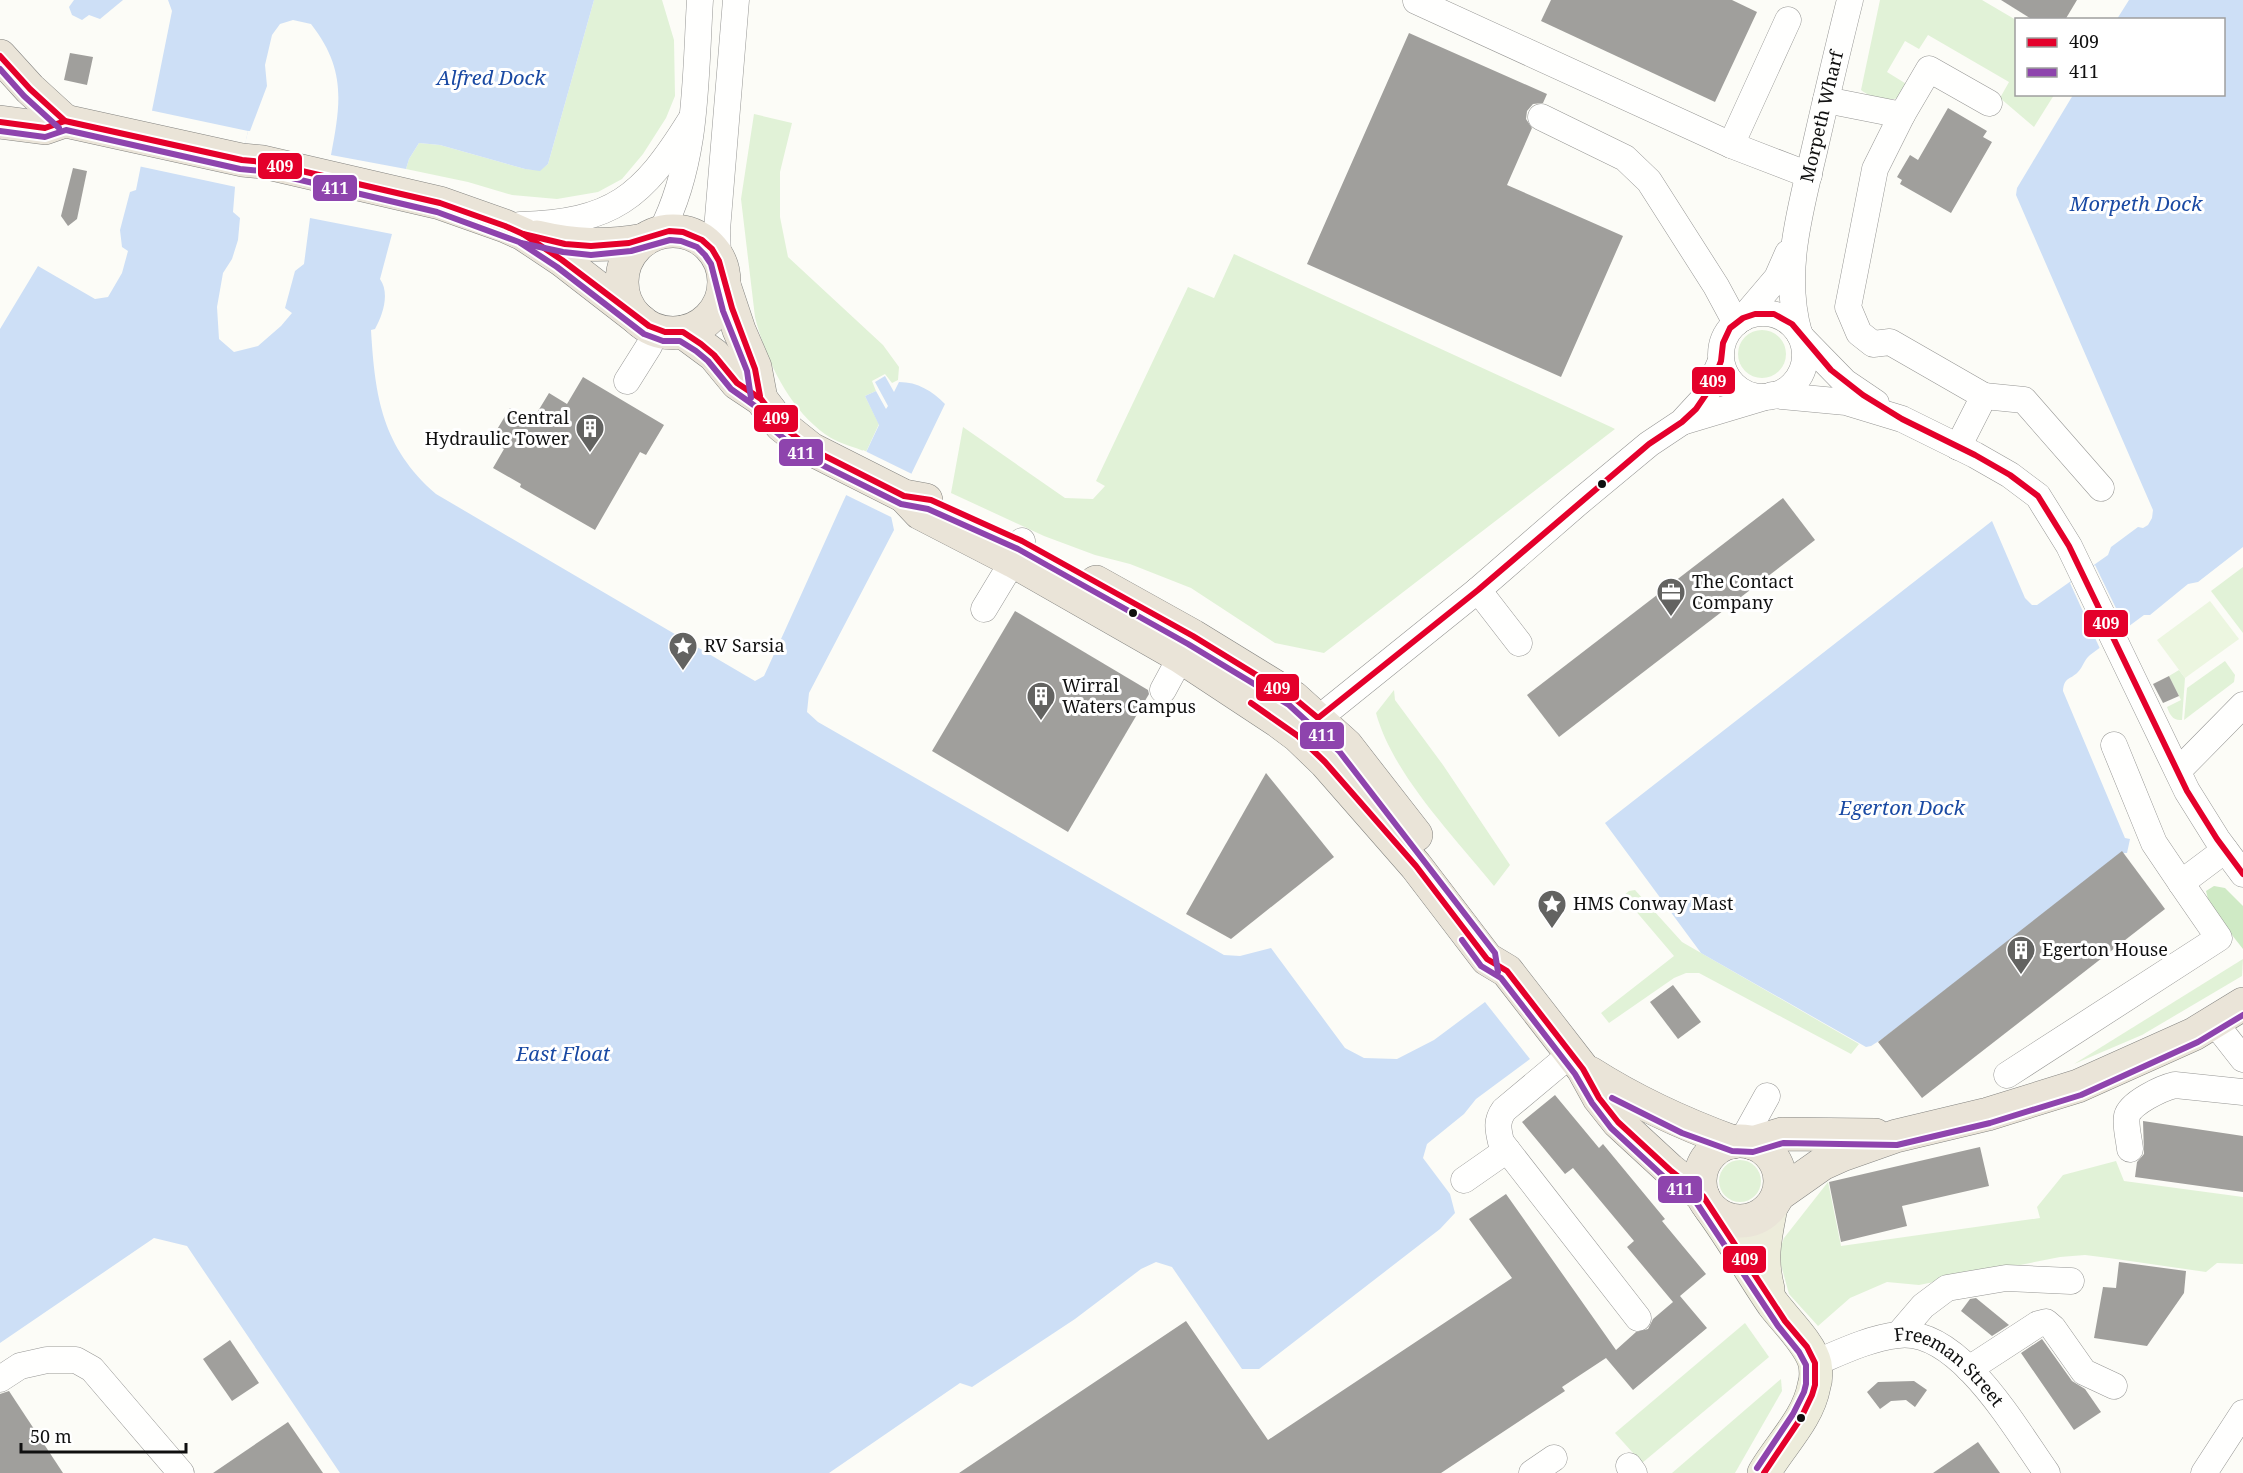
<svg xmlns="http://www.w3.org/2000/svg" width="2243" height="1473" font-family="'Noto Serif',serif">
  <rect width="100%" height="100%" fill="#fcfcf7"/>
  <g fill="#e1f2d7">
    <path d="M 594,0 L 662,0 L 674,40 L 675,96 L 666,118 L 643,154 L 622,179 L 598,192 L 557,199 L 512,195 L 468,182 L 406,169 L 409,159 L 419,143 L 440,145 L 525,169 L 540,170 L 548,164 Z"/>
    <path d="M 1880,0 L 1982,0 L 2016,20 L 2016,94 L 2054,95 L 2034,127 L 2000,98 L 2009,82 L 1928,35 L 1919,49 L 1905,41 L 1887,72 L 1908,85 C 1905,91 1902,98 1894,99 C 1885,101 1867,96 1861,90 Z"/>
    <path d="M 754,114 L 792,123 L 780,172 L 780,217 L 788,257 L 883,345 L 899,367 L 898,380 L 892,383 L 885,374 L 872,381 L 876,391 L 865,396 L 879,424 L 866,452 C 855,447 841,444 831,438 C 791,413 766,361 755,317 L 741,199 Z"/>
    <path d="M 1234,254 L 1611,427 L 1615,429 L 1324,653 L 1275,643 L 1191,588 L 1130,564 L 1095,555 L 1044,536 L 951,493 L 963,427 L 1065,498 L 1093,499 L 1105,486 L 1096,481 L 1188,287 L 1214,298 Z"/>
    <circle cx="1762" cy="354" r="24"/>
    <path d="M 2243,567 L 2243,633 L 2211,591 Z"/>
    <path d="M 2225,661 L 2235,675 L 2234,682 L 2184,720 L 2187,688 Z"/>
    <path d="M 2179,670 L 2185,678 L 2182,720 C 2173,721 2170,715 2167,707 L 2181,700 L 2169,676 Z"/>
    <path d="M 1394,690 L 1395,700 L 1443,765 L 1510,865 L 1494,886 C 1454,836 1393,775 1376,713 Z"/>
    <path d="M 1635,890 L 1682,942 L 1859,1044 L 1851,1054 L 1699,973 L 1686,973 L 1674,978 L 1609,1023 L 1601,1013 L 1674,956 L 1623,896 L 1629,891 Z"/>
    <path d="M 2243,959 L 2242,976 L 2142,1035 L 2074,1064 Z"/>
    <circle cx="1740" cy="1181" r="21"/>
    <path d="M 2116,1161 L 2124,1181 L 2243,1197 L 2243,1264 L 2217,1263 L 2206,1272 L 2109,1258 L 2085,1255 L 2060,1257 L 1919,1285 L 1887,1282 L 1850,1298 L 1818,1326 L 1789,1294 L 1778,1254 L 1784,1238 L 1828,1182 L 1841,1246 L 2040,1218 L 2037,1207 L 2063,1175 Z"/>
    <path d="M 1745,1323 L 1769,1357 L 1642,1463 L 1615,1433 Z"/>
    <path d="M 1781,1379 L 1782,1391 L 1735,1473 L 1672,1473 Z"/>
  </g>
  <path fill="#cfeac5" d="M 2214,886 L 2225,888 L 2243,906 L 2243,949 L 2210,907 L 2206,891 Z"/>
  <path fill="#ecf6e0" d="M 2210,601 L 2239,639 L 2185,678 L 2157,640 Z"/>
  <g fill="#cddff6">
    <path d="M 74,0 L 123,0 L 100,19 L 89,15 L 82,20 L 72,15 L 69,7 Z"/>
    <path d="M 168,0 L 594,0 L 548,164 L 540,171 L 525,169 L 440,145 L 419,143 L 409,159 L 406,169 L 331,155 C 341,102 346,69 311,24 L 293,20 L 280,24 L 272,35 L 265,65 L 267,86 L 250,131 L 248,131 L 235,187 L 233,212 L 240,218 L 238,240 L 232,259 L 223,273 L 217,307 L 219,339 L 234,352 L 258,346 L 281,326 L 292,313 L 285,308 L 295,271 L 304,264 L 310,218 L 392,234 L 380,279 C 390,293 383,315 375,329 L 371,330 C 375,397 382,447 436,494 L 755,681 L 764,676 C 803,592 839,508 879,425 L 865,396 L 876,391 L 886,409 L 888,406 L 875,382 L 885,376 L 894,392 L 899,382 C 918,382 932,391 945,404 L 891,516 L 894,530 L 809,693 L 807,712 L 818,722 L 1224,955 L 1240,956 L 1271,948 L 1345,1048 L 1364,1058 L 1397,1059 L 1434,1040 L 1485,1002 L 1530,1059 L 1476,1099 L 1464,1114 L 1427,1144 L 1423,1158 L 1450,1194 L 1455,1213 L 1440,1229 L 1259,1369 L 1242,1369 L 1172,1267 L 1156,1262 L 1141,1269 L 1075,1319 L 972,1387 L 960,1383 L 829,1473 L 340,1473 L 187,1246 L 154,1238 L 0,1343 L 0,329 L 38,266 L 95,299 L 108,297 L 122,273 L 128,251 L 122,247 L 120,230 L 130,192 L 136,190 L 172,11 Z"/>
    <path d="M 2129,0 L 2243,0 L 2243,547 L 2198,582 L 2188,584 L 2150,615 L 2144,615 L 2090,655 C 2084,660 2083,667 2078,672 C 2070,680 2064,677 2063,691 L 2125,838 L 2130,839 L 2127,853 L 2123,853 L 1882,1039 L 1871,1046 L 1866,1047 L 1701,953 L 1605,823 L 1992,521 L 2025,598 L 2032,605 L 2037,605 L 2108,555 L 2111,547 L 2138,527 L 2143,528 L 2148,525 L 2152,518 L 2153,510 L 2016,195 L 2017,188 L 2073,95 L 2224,94 L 2224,20 L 2117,19 Z"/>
  </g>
  <g fill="#fcfcf7">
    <path d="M 149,110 L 248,131 L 236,187 L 138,166 Z"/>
    <path d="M 863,450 L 914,475 L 893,518 L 842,493 Z"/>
    <path d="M 2095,565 L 2127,631 L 2101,651 L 2070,583 Z"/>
  </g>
  <g fill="#a09f9c">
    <path d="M 1551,0 L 1732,0 L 1757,12 L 1715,102 L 1541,21 Z"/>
    <path d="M 2001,0 L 2077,0 L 2065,20 L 2033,20 Z"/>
    <path d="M 1409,33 L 1547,94 L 1543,103 L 1533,104 L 1527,111 L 1526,119 L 1532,128 L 1507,185 L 1623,236 L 1561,377 L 1307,264 Z"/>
    <path d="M 70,53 L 93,57 L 87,85 L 64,80 Z"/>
    <path d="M 1948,108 L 1987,131 L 1983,137 L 1992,142 L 1951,213 L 1900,184 L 1902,180 L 1897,177 L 1910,155 L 1918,160 Z"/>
    <path d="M 73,168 L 87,171 L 77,219 L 68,226 L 61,216 Z"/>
    <path d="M 583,377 L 664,425 L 646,455 L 640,452 L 595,530 L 520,487 L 521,484 L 493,468 L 504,449 L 490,441 L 510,408 L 532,421 L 549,393 L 567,404 Z"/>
    <path d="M 1783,498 L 1815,540 L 1559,737 L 1527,695 Z"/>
    <path d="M 1015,611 L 1148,690 L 1149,694 L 1068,832 L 932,751 Z"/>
    <path d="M 2169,676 L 2179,696 L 2163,703 L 2153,684 Z"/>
    <path d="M 1266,773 L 1334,857 L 1231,939 L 1186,914 Z"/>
    <path d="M 2122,851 L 2165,909 L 1922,1098 L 1878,1042 Z"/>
    <path d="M 1673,985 L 1701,1022 L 1678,1039 L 1650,1002 Z"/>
    <path d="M 1555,1095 L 1599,1148 L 1603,1144 L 1665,1219 L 1662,1221 L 1706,1274 L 1680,1296 L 1707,1328 L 1633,1390 L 1606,1358 L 1562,1387 L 1565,1391 L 1441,1473 L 959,1473 L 1186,1321 L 1268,1440 L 1512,1278 L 1469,1219 L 1506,1194 L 1616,1350 L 1636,1332 L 1648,1329 L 1653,1319 L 1673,1302 L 1627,1247 L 1634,1241 L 1573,1168 L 1565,1174 L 1522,1122 Z"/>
    <path d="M 2143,1121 L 2243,1136 L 2243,1192 L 2135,1177 L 2137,1162 L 2144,1154 Z"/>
    <path d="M 1980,1147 L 1989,1186 L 1902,1206 L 1907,1226 L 1841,1242 L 1829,1182 Z"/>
    <path d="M 2119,1262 L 2186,1271 L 2184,1293 L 2147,1346 L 2094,1338 L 2103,1287 L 2116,1288 Z"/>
    <path d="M 1976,1298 L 2009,1325 L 1992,1336 L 1961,1311 L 1970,1299 Z"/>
    <path d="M 2042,1339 L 2072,1381 L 2085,1389 L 2101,1412 L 2074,1430 L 2021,1353 Z"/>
    <path d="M 230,1340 L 259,1383 L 232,1401 L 203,1359 Z"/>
    <path d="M 1914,1381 L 1927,1390 L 1915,1407 L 1906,1400 L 1891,1401 L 1880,1409 L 1867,1392 L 1878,1382 Z"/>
    <path d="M 9,1391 L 63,1473 L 0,1473 L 0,1394 Z"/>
    <path d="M 288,1422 L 323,1473 L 213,1473 Z"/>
    <path d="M 1978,1442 L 2000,1473 L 1933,1473 Z"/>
  </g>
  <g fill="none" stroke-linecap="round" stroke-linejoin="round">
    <g stroke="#969694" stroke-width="27">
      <g id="minor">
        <path d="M 1416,1 L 1731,145 L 1809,175"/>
        <path d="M 1826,100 L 1902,115 L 1875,169 L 1848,307 L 1859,333 L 1873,344 L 1890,342 L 1984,396 L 1958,447"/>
        <path d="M 1902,115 L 1929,69 L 1989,103"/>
        <path d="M 1541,117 L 1625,158 L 1649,181 L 1716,286 L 1736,323"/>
        <path d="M 1731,145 L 1788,20"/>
        <path d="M 520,225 C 613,222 642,198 690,121"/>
        <path d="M 661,232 C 698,160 695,79 700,0"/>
        <path d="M 718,257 L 717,230 L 736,0"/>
        <circle cx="1763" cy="355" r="42"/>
        <path d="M 1743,318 L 1777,278 L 1788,253"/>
        <path id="s1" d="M 1799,333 C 1781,270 1802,205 1816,143 C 1827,95 1838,48 1850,0"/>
        <path d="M 1802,338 L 1845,382 L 1876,403"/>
        <path d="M 627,381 L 649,346 L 656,330"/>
        <path d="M 1772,395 L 1846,402 L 1902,419 L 1975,455 L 2010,475 L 2038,496 L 2069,546 L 2187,791 L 2217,839 L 2243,874"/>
        <path d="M 1984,396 L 2024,400 L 2101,488"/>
        <path d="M 1685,421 L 1765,397"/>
        <path d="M 1478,590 L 1519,643"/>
        <path d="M 984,609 L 1013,561 L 1022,541"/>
        <path d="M 1163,690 L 1190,640"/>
        <path d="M 1303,731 L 1478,590 L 1578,503 L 1649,444 L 1682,422 L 1705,397 L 1721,361"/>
        <path d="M 2114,745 L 2154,843 L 2181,883"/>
        <path d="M 2178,771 L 2243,705"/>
        <path d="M 2214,1022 L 2243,1059"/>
        <path d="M 1571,1054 L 1504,1110 C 1496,1121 1498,1129 1501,1142 L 1638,1318"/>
        <path d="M 2007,1075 L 2219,938 L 2181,883 L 2225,850"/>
        <path d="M 1742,1141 L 1767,1096"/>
        <path d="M 2130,1149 C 2129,1139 2125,1125 2127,1116 C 2130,1103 2162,1088 2175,1085 L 2243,1092"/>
        <path d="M 1464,1180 L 1507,1150"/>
        <path d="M 1899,1334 L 1923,1306 L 1947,1288 L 2006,1278 L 2071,1281"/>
        <path id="s2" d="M 1815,1363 C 1841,1352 1870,1338 1898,1335 C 1959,1327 2016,1430 2047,1473"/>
        <path d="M 1969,1369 L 2038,1324 L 2046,1322 L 2053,1328 L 2084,1372 L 2114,1386"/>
        <path d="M 0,1379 L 20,1366 L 47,1360 L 76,1360 L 92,1369 L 181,1473"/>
        <path d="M 1629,1466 L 1634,1473"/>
        <path d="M 1532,1473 L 1554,1458"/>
        <path d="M 2204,1473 L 2243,1413"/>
      </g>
    </g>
    <g stroke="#848481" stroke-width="34">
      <g id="major">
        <path d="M 1710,1208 C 1733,1239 1751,1272 1773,1304 C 1785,1320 1811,1345 1815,1364 C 1816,1370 1816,1380 1814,1386 C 1808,1419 1780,1445 1764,1473"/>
        <path d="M 1768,1289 C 1760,1258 1765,1238 1771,1207"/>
      </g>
    </g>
    <g stroke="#848481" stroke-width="34">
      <g id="highway">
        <path d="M 0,56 L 30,89 L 65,121"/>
        <path d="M 0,122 L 45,128 L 65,121 L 242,160 L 263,162 L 440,203 L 505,226 L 523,234 L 562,260 L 642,322"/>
        <circle cx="673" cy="282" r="51"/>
        <path d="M 537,237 C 575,246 605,247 644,240"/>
        <path d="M 724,285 L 739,330 L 755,367 L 761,399"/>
        <path d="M 683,332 L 714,355 L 737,383 L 761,399 L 781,425 L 811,449 L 904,496 L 926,500"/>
        <path d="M 904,496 L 920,513 L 1013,561 L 1181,657 L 1278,721 L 1298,736 L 1325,762 L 1416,866 L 1487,959 L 1507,971 L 1583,1069 L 1599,1098 L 1618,1122 L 1670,1170 L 1703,1196"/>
        <path d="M 1096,582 L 1193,636 L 1294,698 L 1346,745 L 1416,835"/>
        <path d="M 1590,1073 C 1637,1103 1681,1123 1733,1142"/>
        <circle cx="1740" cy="1181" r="40"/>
        <path d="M 1752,1143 L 1782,1134 L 1875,1135"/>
        <path d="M 1778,1195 L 1822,1164 L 1842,1155 L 1896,1136 L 1988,1114 L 2078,1086 L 2194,1034 L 2243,1004"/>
      </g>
    </g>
    <use href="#minor" stroke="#fffffe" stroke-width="26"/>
    <use href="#major" stroke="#edecdb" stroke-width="33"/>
    <use href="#highway" stroke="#eae4d8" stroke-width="33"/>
    <g stroke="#fff" stroke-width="10">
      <g id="bus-1">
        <path d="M 0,56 L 30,89 L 65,121"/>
        <path d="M 0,122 L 45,128 L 65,121 L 242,160 L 263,162 L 440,203 L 505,226 L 523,234 L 562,260 L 649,326 L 665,332 L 683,332 L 701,344 L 714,355 L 737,383 L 761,399 L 781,425 L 811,449 L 904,496 L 931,500 L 1022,541 L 1193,636 L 1294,698 L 1318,718 L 1478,590 L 1649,444 L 1682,422 L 1696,409 L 1711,387 L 1721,361 L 1723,343 L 1730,328 L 1743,318 L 1755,314 L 1774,314 L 1792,324 L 1831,370 L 1863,395 L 1902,419 L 1975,455 L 2010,475 L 2038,496 L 2069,546 L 2187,791 L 2217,839 L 2243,874"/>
        <path d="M 523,234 L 565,244 L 591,246 L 629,243 L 669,231 L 683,232 L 702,240 L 712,249 L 719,261 L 732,308 L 755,369 L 760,396"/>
        <path d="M 1251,703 L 1298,736 L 1325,762 L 1416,866 L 1487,959 L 1507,971 L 1583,1069 L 1599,1098 L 1618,1122 L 1670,1170 L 1703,1196 L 1785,1321 L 1807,1347 L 1815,1363 L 1815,1385 L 1812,1395 L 1801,1418 L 1764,1473"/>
      </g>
    </g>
    <g stroke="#fff" stroke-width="10">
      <g id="bus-2">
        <path d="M 0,69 L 24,96 L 59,128"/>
        <path d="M 0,131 L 45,137 L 66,130 L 240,169 L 262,171 L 437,212 L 519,242 L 557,267 L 644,334 L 663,341 L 680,341 L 696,351 L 708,361 L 731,389 L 755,406 L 775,431 L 806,457 L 901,504 L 928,509 L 1018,549 L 1188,644 L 1289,705 L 1339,751 L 1495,953 L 1498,972"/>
        <path d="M 521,243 L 563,252 L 591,255 L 631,251 L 670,240 L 681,241 L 697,247 L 705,255 L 711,264 L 723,311 L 747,371 L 751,398"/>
        <path d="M 1462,940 L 1481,966 L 1501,978 L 1575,1074 L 1592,1103 L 1611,1128 L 1664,1177 L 1696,1202 L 1778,1326 L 1799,1352 L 1806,1365 L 1806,1384 L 1804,1392 L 1793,1414 L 1757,1468"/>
        <path d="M 1612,1098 L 1682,1133 L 1732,1151 L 1753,1152 L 1783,1143 L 1897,1145 L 1990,1123 L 2081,1095 L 2198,1042 L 2243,1015"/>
      </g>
    </g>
    <use href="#bus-1" stroke="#e4002b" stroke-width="6"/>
    <use href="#bus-2" stroke="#8e44ad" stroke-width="6"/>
  </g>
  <defs>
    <g id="building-pin" transform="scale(1.5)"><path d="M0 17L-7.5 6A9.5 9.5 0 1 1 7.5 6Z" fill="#636361" stroke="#fff"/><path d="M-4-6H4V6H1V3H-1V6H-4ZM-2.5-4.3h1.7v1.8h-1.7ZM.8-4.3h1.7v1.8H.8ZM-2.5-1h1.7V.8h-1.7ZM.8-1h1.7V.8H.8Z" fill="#fff"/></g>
    <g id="office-pin" transform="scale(1.5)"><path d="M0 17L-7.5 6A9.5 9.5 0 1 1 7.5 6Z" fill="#636361" stroke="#fff"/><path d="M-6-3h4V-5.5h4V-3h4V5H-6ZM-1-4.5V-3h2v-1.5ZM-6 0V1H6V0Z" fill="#fff"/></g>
    <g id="sight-pin" transform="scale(1.5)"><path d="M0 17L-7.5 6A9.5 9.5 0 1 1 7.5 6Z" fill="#636361" stroke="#fff"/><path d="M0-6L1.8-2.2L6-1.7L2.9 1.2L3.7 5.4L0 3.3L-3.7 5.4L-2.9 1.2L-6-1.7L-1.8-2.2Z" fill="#fff"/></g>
  </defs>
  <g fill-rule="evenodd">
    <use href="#building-pin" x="590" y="428"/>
    <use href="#office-pin" x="1671" y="592"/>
    <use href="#sight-pin" x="683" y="646"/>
    <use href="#building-pin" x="1041" y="696"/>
    <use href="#sight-pin" x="1552" y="904"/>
    <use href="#building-pin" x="2021" y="950"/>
  </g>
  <g fill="#101010" stroke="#fff" stroke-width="2">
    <circle cx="1602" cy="484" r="5"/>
    <circle cx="1133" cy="613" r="5"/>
    <circle cx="1801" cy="1418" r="5"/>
  </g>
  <g text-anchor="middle" stroke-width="6" stroke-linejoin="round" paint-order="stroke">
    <g font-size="18" fill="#101010" stroke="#fff">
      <text dy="6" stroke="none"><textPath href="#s1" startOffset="220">Morpeth Wharf</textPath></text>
      <text dy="6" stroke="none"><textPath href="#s2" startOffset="150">Freeman Street</textPath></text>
    </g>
    <g font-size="18" fill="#101010" stroke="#fff" text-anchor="start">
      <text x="569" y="424" text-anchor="end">Central<tspan x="569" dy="21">Hydraulic Tower</tspan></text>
      <text x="1692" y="588">The Contact<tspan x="1692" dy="21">Company</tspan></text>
      <text x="704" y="652">RV Sarsia</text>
      <text x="1062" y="692">Wirral<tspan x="1062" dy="21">Waters Campus</tspan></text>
      <text x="1573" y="910">HMS Conway Mast</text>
      <text x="2042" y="956">Egerton House</text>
    </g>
    <g font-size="20" font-style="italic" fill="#1949a3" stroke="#fff">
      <text x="491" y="85">Alfred Dock</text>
      <text x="2136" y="211">Morpeth Dock</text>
      <text x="1902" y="815">Egerton Dock</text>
      <text x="563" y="1061">East Float</text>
    </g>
  </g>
  <g stroke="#fff" stroke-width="2">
    <rect x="257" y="152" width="46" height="28" rx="6" fill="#e4002b"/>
    <rect x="312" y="174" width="46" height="28" rx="6" fill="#8e44ad"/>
    <rect x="1691" y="366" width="45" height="29" rx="6" fill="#e4002b"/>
    <rect x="753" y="404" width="46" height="29" rx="6" fill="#e4002b"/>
    <rect x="778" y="438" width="46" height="29" rx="6" fill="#8e44ad"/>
    <rect x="2083" y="609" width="46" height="29" rx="6" fill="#e4002b"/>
    <rect x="1255" y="673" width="45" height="29" rx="6" fill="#e4002b"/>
    <rect x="1299" y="721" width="46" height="29" rx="6" fill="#8e44ad"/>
    <rect x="1657" y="1175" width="46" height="29" rx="6" fill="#8e44ad"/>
    <rect x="1722" y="1245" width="45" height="29" rx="6" fill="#e4002b"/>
  </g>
  <g font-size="16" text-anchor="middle" font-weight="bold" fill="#fff">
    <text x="280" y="172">409</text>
    <text x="335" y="194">411</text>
    <text x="1713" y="387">409</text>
    <text x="776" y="424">409</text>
    <text x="801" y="459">411</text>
    <text x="2106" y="629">409</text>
    <text x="1277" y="694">409</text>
    <text x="1322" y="741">411</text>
    <text x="1680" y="1195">411</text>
    <text x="1745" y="1265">409</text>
  </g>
  <rect x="2015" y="18" width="210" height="78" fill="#ffffff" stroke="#9f9f9f" stroke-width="1.5"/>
  <rect x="2027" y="38" width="30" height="9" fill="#e4002b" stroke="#9f9f9f" stroke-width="1.5"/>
  <text x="2069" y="48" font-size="18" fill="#101010">409</text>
  <rect x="2027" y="68" width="30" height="9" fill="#8e44ad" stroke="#9f9f9f" stroke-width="1.5"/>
  <text x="2069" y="78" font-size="18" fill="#101010">411</text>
  <path d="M21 1443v9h165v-9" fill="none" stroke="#101010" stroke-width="3"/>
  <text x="30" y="1443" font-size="18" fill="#101010" stroke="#ffffff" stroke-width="4.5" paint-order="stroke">50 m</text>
</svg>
